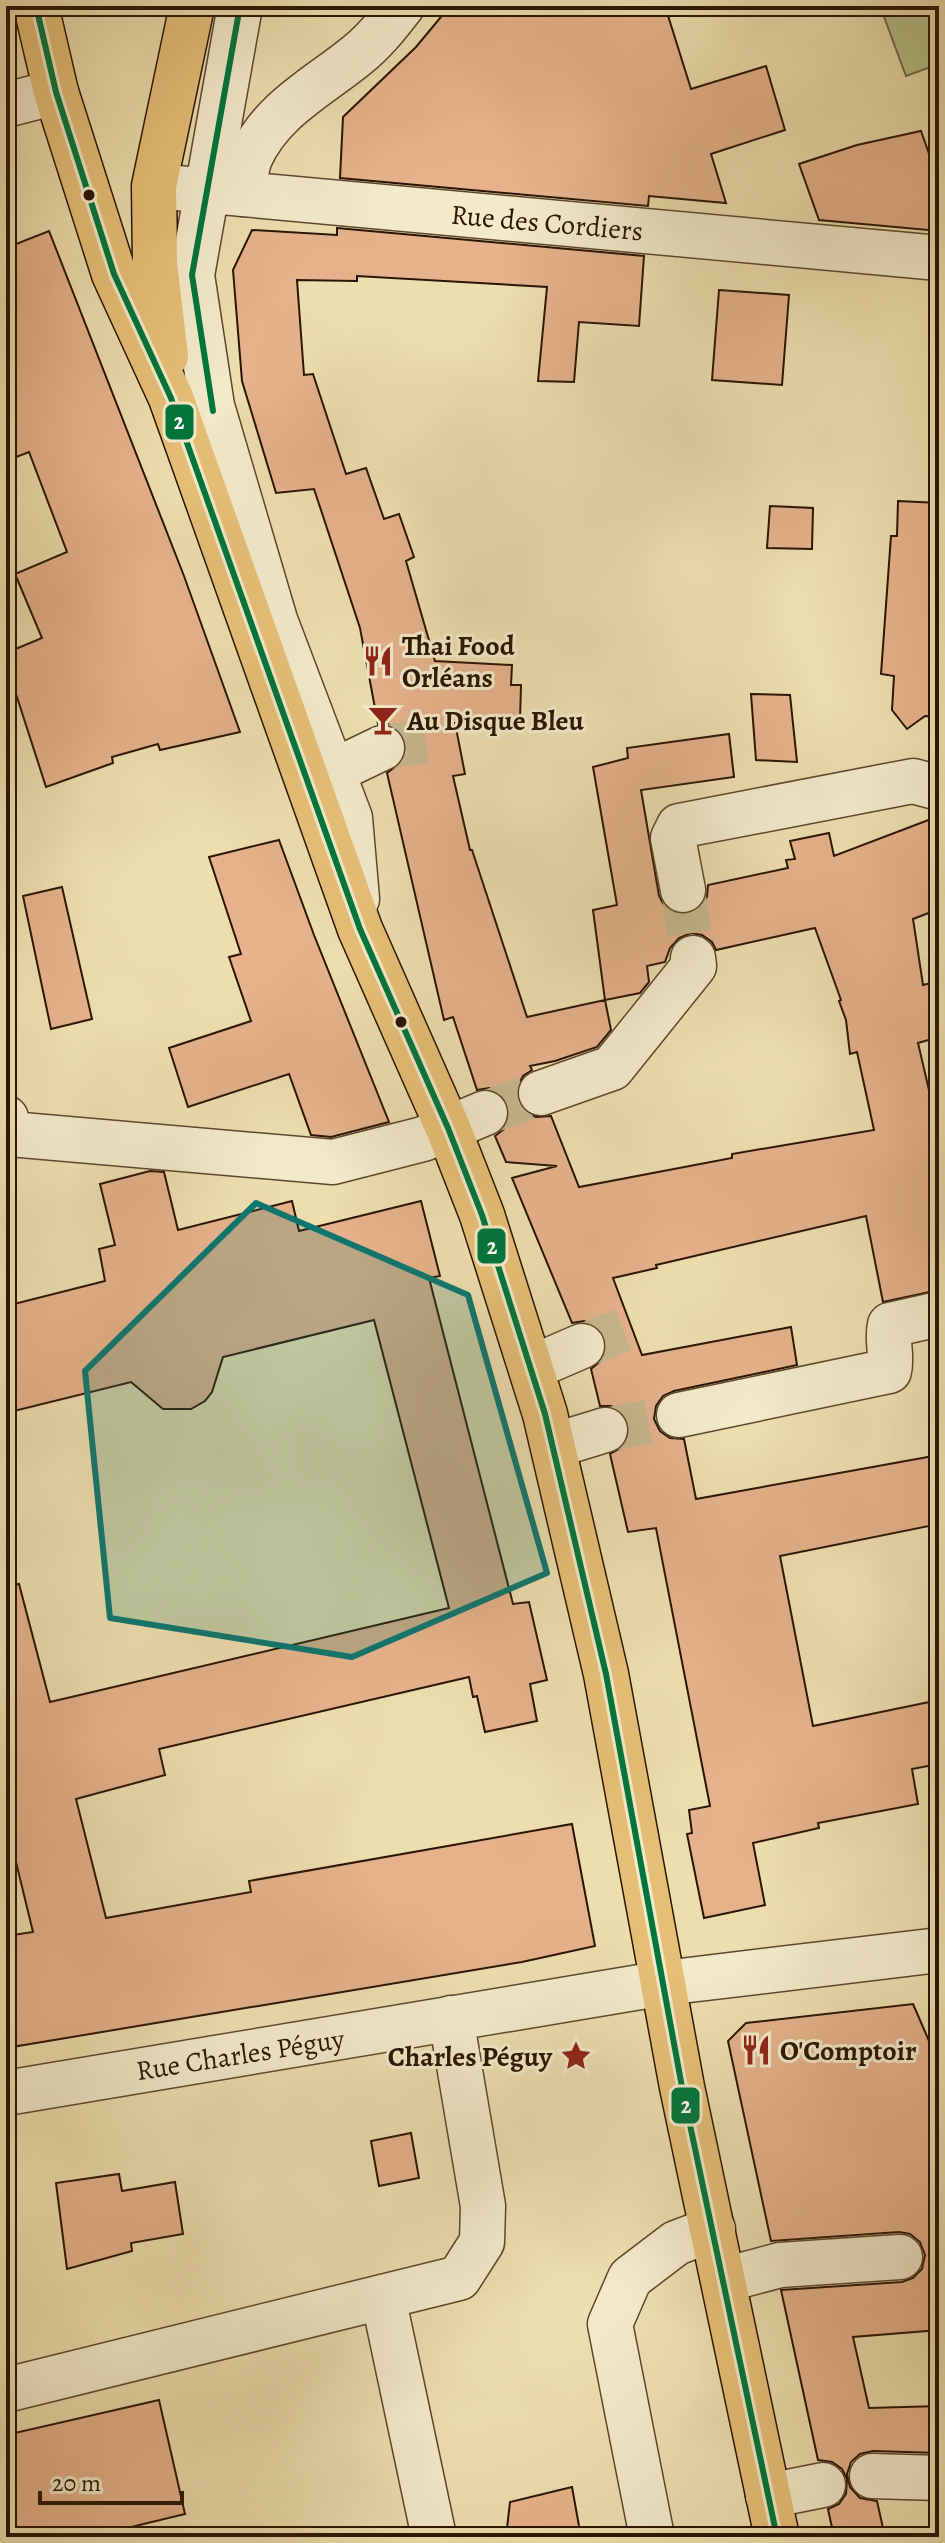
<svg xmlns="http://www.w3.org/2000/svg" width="945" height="2543" font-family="Alegreya,serif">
  <rect width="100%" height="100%" fill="#eddeae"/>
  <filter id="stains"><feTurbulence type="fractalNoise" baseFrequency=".0025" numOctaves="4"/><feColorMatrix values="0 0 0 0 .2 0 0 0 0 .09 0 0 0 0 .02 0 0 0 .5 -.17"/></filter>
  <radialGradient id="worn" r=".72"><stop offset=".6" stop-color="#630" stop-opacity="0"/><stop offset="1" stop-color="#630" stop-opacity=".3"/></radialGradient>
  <path fill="#b7c18b" stroke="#716b46" stroke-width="2" d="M 880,6 L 939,6 L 939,64 L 906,76 Z"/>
  <g fill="#e5b28b" stroke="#2b1502" stroke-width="2" fill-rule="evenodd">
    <path d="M 450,6 L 665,6 L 691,89 L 766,66 L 785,130 L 711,154 L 726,203 L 649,196 L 648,206 L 340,178 L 343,117 L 416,47 Z"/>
    <path d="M 921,131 L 939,182 L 939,231 L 819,220 L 799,164 L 857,145 Z"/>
    <path d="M 337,228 L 644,256 L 639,326 L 579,322 L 574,382 L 538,381 L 547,287 L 357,276 L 357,281 L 297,280 L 304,375 L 313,374 L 346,474 L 366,468 L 384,519 L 399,514 L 414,557 L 406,561 L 435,661 L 512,665 L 511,685 L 521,685 L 520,720 L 455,723 L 465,774 L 453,776 L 470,850 L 472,850 L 527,1017 L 605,1000 L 593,910 L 617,905 L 593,767 L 628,758 L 627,748 L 729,734 L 734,777 L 641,790 L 659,896 L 665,907 L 676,914 L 688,914 L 700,908 L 707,897 L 708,885 L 788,868 L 786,860 L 795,859 L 790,841 L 829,833 L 834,856 L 939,816 L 939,909 L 913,919 L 923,985 L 939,981 L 939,1037 L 918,1043 L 939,1133 L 939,1290 L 883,1302 L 866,1216 L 656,1265 L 657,1268 L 613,1278 L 642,1355 L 791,1327 L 797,1365 L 674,1391 L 663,1396 L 656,1406 L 654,1419 L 660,1431 L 670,1438 L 684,1439 L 696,1499 L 939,1455 L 939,1524 L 780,1556 L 813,1726 L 939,1700 L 939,1764 L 912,1769 L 918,1804 L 818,1823 L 819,1828 L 753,1843 L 765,1905 L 704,1918 L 687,1834 L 692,1833 L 689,1810 L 710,1806 L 656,1528 L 628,1532 L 610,1454 L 624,1446 L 629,1436 L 629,1423 L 621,1411 L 611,1406 L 600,1406 L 591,1369 L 602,1360 L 607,1348 L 605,1337 L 596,1326 L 584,1321 L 572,1323 L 512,1178 L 557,1166 L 506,1162 L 495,1136 L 504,1129 L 510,1117 L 508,1103 L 499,1093 L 489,1088 L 477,1090 L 453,1017 L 444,1020 L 387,773 L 403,761 L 407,749 L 405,738 L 395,727 L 385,723 L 378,724 L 360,628 L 314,489 L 276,493 L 242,381 L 233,270 L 252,230 L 337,235 ZM 815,928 L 841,1000 L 839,1001 L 846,1020 L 850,1054 L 857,1052 L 874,1130 L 732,1154 L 732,1158 L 579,1187 L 551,1116 L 536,1117 L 524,1111 L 518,1102 L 517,1088 L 523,1076 L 532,1070 L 530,1066 L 555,1061 L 597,1047 L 611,1030 L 605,1000 L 640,993 L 649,982 L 647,966 L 665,962 L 670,948 L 679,938 L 691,933 L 702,935 L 712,942 L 716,950 Z"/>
    <path d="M 49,231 L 184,576 L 240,732 L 160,750 L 158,744 L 112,757 L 113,763 L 46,787 L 6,663 L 6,653 L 42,638 L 15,574 L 67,552 L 29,452 L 6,461 L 6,248 Z"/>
    <path d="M 719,290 L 789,295 L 782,385 L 712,380 Z"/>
    <path d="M 898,501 L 939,503 L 939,717 L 925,716 L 907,729 L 892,710 L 894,676 L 881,674 L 891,536 L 897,536 Z"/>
    <path d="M 770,506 L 813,508 L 812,549 L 767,548 Z"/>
    <path d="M 751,694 L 790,695 L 797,762 L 756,760 Z"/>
    <path d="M 279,840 L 314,935 L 389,1122 L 331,1137 L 311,1135 L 289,1074 L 188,1107 L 169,1048 L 251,1021 L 229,957 L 241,954 L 209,857 Z"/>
    <path d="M 62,887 L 92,1019 L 51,1029 L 23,896 Z"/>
    <path d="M 150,1171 L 164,1172 L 178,1230 L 292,1201 L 299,1231 L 421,1201 L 440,1276 L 429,1278 L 513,1604 L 529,1602 L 547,1680 L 530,1684 L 537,1721 L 485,1732 L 477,1696 L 473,1697 L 469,1677 L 159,1749 L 165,1775 L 76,1799 L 106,1918 L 251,1892 L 249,1881 L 572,1824 L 595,1946 L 522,1962 L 6,2048 L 6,1989 L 12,1987 L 6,1936 L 33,1932 L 6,1821 L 6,1586 L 19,1584 L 50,1702 L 449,1608 L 374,1320 L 223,1357 L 212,1392 L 205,1401 L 191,1409 L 163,1409 L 131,1382 L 6,1413 L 6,1306 L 105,1281 L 99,1249 L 115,1245 L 100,1184 Z"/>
    <path d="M 913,2004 L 939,2064 L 939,2330 L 853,2337 L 869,2408 L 939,2406 L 939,2453 L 873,2451 L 860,2454 L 851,2462 L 847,2474 L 850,2487 L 860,2498 L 877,2501 L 885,2537 L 834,2537 L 828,2509 L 839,2504 L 846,2494 L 847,2479 L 842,2469 L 832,2462 L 818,2460 L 781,2290 L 902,2282 L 913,2278 L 922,2269 L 925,2255 L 920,2242 L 910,2234 L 899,2232 L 771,2241 L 728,2041 L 746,2023 Z"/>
    <path d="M 411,2133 L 419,2178 L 379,2186 L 371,2141 Z"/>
    <path d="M 119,2174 L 122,2191 L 175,2182 L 183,2234 L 131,2243 L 132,2251 L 67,2269 L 56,2183 Z"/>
    <path d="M 159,2400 L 185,2514 L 90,2537 L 6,2537 L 6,2435 Z"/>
    <path d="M 572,2487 L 581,2537 L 506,2537 L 510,2502 Z"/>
  </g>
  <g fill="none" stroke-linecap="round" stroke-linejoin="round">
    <g stroke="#c6b68c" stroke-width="44" stroke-dasharray="44 22" stroke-linecap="butt">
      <path d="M 382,748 L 445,737"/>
      <path d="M 683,890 L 693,958"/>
      <path d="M 485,1113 L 541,1093"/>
      <path d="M 582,1346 L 631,1327"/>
      <path d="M 605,1430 L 679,1415"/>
    </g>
    <g stroke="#5c472d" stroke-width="47">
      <g id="minor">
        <path d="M 240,6 L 192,275 L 212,406 L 275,620 L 350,818 L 357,899"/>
        <path d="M 6,105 L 56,92"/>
        <path d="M 177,188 L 939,258"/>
        <path d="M 243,194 C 245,182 246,168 250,158 C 271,110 318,87 356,56 C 374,42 388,24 402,6"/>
        <path d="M 309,783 L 382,748"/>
        <path d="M 683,890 L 673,838 L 679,826 L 913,781 L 939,788"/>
        <path d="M 541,1093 L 612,1068 L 694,966 L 693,958"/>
        <path d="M 6,1118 L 10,1134 L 333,1162 L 423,1139 L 485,1113"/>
        <path d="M 531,1368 L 582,1346"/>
        <path d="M 679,1415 L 889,1371 C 893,1355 886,1341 890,1325 L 939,1314"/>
        <path d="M 553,1446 L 605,1430"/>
        <path d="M 6,2093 L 664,1983 L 939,1950"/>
        <path d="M 724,2280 L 780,2265 L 900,2257"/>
        <path d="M 383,2297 L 434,2537"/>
        <path d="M 6,2390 L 459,2278 L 482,2242 L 483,2206 L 451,2018"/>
        <path d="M 872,2476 L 939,2478"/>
        <path d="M 768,2496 L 823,2485"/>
        <path d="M 652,2537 L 610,2324 L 630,2278 L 676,2243 L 713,2229"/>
      </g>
    </g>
    <g stroke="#2b1502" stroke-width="47">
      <g id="major">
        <path d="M 36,6 L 56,92 L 114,274 L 171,398 L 360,929 L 448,1128 L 482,1215 L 545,1414 L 606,1674 L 682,2087 L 777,2537"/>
        <path d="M 166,356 L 155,264 L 154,186 L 192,6"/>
      </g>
    </g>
    <use href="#minor" stroke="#f3eaca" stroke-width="44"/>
    <use href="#major" stroke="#e6bf77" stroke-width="44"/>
    <g stroke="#f3eaca" stroke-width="12">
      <g id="bus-1">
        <path d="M 36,6 L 56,92 L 114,274 L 171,398 L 360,929 L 448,1128 L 482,1215 L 545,1414 L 606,1674 L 682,2087 L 777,2537"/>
        <path d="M 213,411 L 192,275 L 240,6"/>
      </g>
    </g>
    <use href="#bus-1" stroke="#00763c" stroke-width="6"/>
  </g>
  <path fill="#0f766e" fill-opacity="0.2" stroke="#0f766e" stroke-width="6" stroke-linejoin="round" d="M 256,1203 L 468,1295 L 547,1573 L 352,1657 L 110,1618 L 85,1371 Z"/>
  <defs>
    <g id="restaurant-bare" transform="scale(2.4)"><path d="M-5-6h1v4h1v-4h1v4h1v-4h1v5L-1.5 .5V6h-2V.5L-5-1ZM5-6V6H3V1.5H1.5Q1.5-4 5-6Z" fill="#8f2418" stroke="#f3eaca" stroke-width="2.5" paint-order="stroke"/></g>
    <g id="bar-bare" transform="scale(2.4)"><path d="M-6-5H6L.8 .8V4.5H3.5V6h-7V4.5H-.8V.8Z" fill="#8f2418" stroke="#f3eaca" stroke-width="2.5" paint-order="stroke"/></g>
    <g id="sight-bare" transform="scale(2.4)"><path d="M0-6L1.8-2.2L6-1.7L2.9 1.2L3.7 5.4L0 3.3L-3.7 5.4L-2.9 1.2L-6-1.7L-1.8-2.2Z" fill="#8f2418" stroke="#f3eaca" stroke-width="2.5" paint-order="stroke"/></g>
  </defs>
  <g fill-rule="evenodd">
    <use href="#restaurant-bare" x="378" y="661"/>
    <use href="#bar-bare" x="383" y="720"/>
    <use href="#restaurant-bare" x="756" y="2050"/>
    <use href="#sight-bare" x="576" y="2056"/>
  </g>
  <g fill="#2b1502" stroke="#f3eaca" stroke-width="3">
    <circle cx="89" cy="195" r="7"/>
    <circle cx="401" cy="1022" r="7"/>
  </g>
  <g text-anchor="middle" stroke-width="6" stroke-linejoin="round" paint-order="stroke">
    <g font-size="28" fill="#2b1502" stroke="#f3eaca">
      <text transform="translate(547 222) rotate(5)" y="10">Rue des Cordiers</text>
      <text transform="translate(240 2054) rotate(-9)" y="10">Rue Charles Péguy</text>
    </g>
    <g font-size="28" font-weight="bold" fill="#2b1502" stroke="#f3eaca" text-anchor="start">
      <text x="402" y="655">Thai Food<tspan x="402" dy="32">Orléans</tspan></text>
      <text x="407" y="730">Au Disque Bleu</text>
      <text x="780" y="2060">O'Comptoir</text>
      <text x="552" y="2066" text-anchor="end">Charles Péguy</text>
    </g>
  </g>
  <g stroke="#f3eaca" stroke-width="3">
    <rect x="164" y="403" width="31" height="38" rx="8" fill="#00763c"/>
    <rect x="476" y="1227" width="31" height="38" rx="8" fill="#00763c"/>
    <rect x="670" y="2086" width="31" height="39" rx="8" fill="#00763c"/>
  </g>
  <g font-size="22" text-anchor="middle" font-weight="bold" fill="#fff">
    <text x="179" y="429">2</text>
    <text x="492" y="1254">2</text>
    <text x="686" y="2113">2</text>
  </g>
  <rect width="945" height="2543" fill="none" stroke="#eddeae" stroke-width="32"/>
  <rect x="8" y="8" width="929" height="2527" fill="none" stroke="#2b1502" stroke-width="4"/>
  <rect x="16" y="16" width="913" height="2511" fill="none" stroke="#2b1502" stroke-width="2"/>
  <path d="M40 2491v12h142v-12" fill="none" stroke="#2b1502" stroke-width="4"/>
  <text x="52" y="2491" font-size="24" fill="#2b1502" stroke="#f3eaca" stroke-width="6" paint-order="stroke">20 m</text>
  <rect width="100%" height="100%" filter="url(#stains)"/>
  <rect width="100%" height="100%" fill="url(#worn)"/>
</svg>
